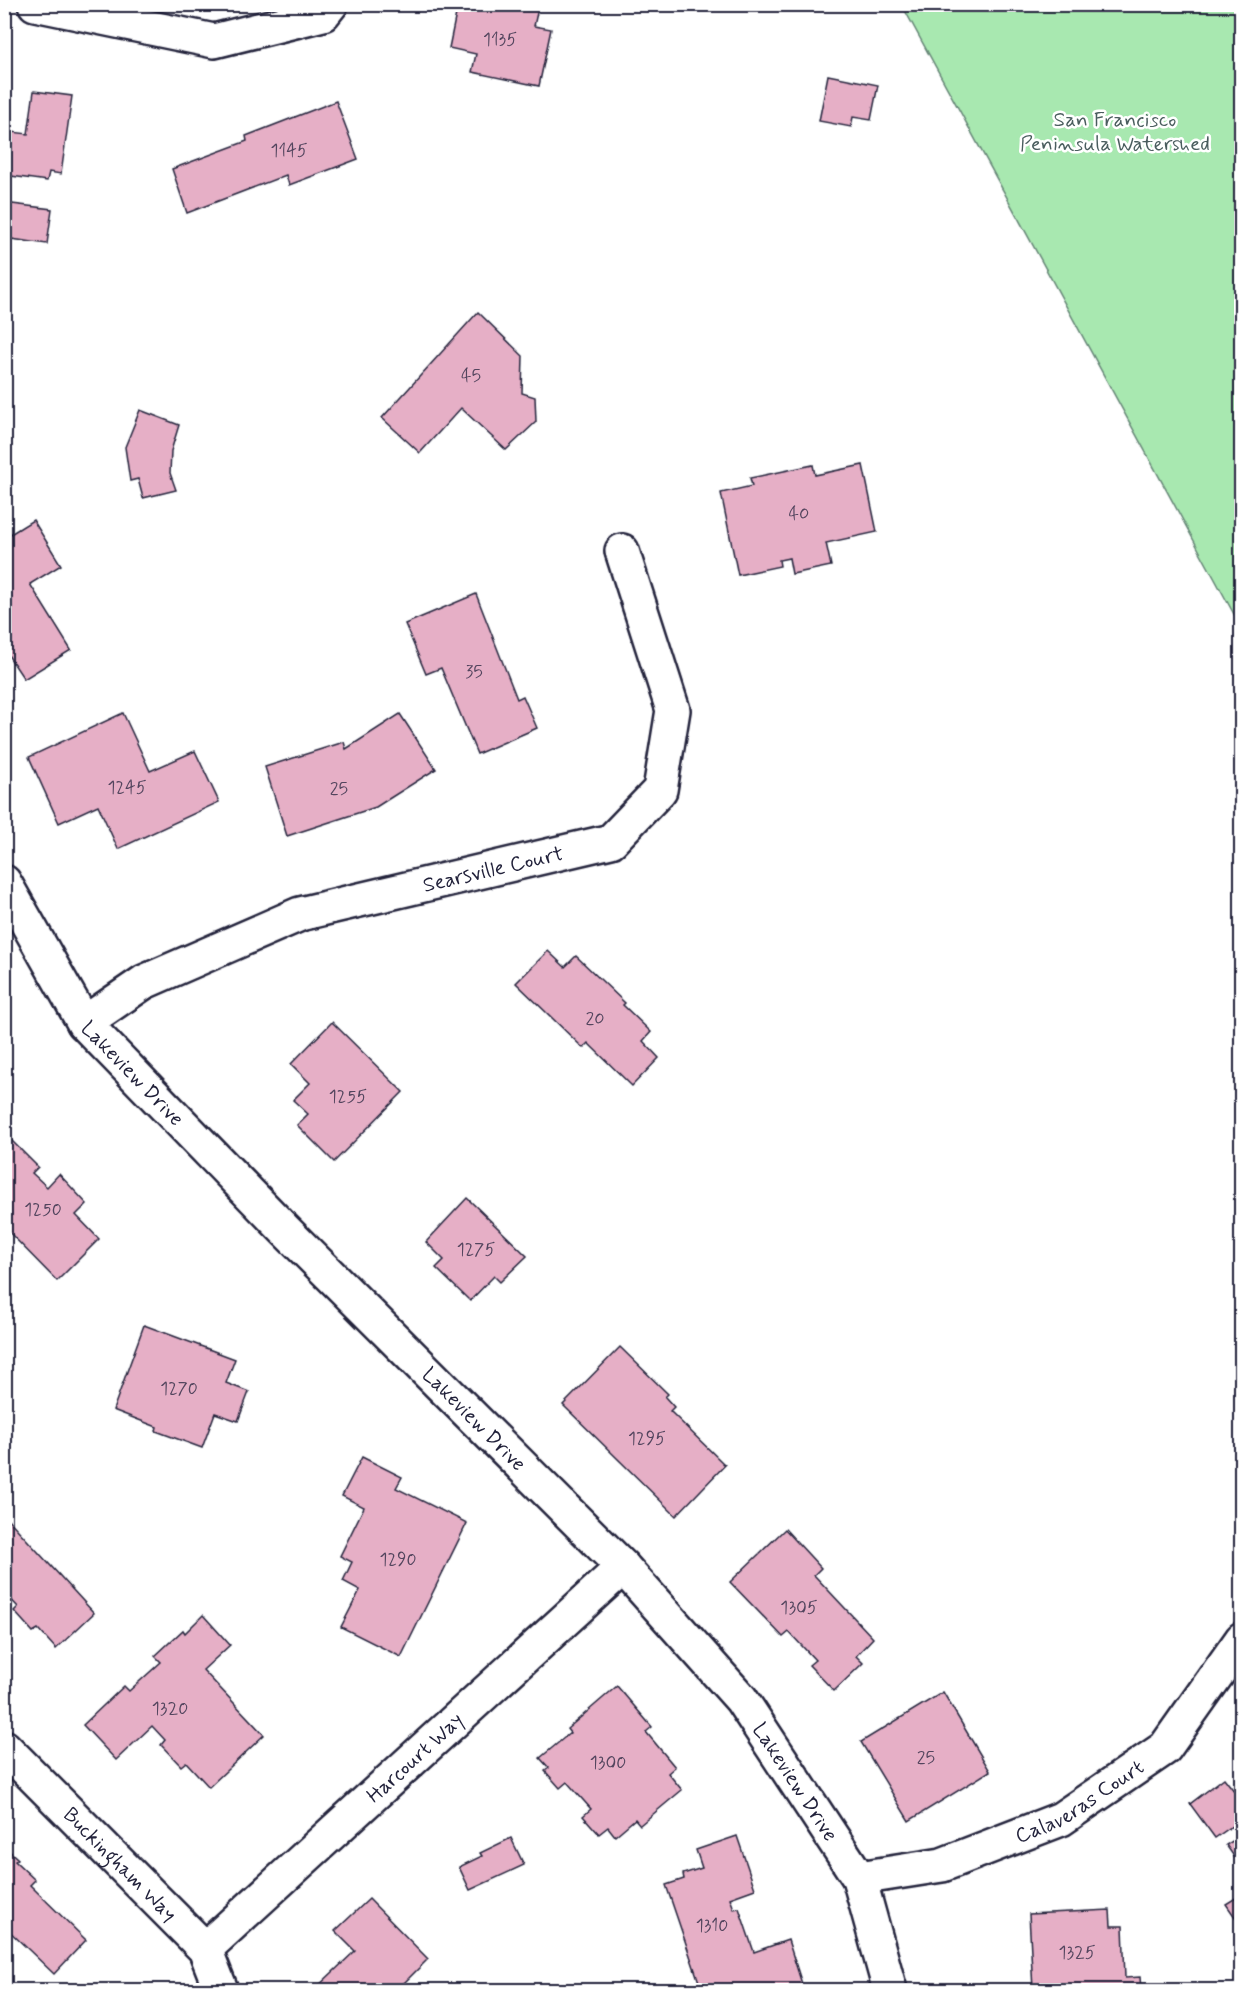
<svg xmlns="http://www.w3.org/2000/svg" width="1246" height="1995" font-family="Mynerve,sans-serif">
  <rect width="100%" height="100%" fill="#fff"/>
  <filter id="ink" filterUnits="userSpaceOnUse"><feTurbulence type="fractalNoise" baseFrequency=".0167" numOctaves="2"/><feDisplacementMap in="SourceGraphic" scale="12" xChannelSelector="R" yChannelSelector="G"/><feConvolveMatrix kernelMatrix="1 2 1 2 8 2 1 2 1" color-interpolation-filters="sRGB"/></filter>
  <g filter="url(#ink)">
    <path fill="#a8e8b0" stroke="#658576" stroke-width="1.5" d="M 902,5 L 1241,5 L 1241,627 Z"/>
    <g fill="#e6afc6" stroke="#22223b" stroke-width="1.5">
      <path d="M 458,4 L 539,4 L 534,26 L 551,29 L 539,86 L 472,72 L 476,54 L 449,48 Z"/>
      <path d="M 828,75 L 878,85 L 871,120 L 853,117 L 851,127 L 819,121 Z"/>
      <path d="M 34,91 L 72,96 L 61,174 L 49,172 L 47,181 L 4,175 L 4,131 L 28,134 Z"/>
      <path d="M 336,101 L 358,159 L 289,185 L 286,175 L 187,213 L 172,169 L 247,141 L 246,136 Z"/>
      <path d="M 4,203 L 52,209 L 47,244 L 4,238 Z"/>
      <path d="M 478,312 L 523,356 L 522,393 L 535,397 L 536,422 L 506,450 L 461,408 L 420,453 L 382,418 Z"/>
      <path d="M 140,410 L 179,425 L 171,451 L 170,473 L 176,490 L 143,498 L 138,479 L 130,481 L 125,447 Z"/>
      <path d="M 813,465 L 815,475 L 863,465 L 877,532 L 826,543 L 831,566 L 792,574 L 789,558 L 779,560 L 780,566 L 738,575 L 721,493 L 752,486 L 750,478 Z"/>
      <path d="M 33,520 L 61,565 L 30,584 L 71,650 L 24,679 L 4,649 L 4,538 Z"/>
      <path d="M 476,594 L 517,699 L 523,696 L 537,728 L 477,754 L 441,668 L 426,674 L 405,624 Z"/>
      <path d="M 123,713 L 150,771 L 195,751 L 219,802 L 118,849 L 98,805 L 59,823 L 29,757 Z"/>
      <path d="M 400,714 L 436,769 L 376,807 L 287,836 L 265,767 L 344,742 L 346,749 Z"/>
      <path d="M 548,951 L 565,967 L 576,956 L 625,1003 L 623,1005 L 651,1032 L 643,1041 L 659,1058 L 632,1086 L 588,1043 L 583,1048 L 516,983 Z"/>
      <path d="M 332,1022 L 403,1092 L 334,1162 L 297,1125 L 308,1114 L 293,1100 L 310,1083 L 291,1064 Z"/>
      <path d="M 8,1137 L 38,1167 L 32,1173 L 47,1187 L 59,1174 L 87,1204 L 76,1215 L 99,1239 L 57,1281 L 4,1227 L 4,1141 Z"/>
      <path d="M 467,1198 L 527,1256 L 500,1282 L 494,1276 L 470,1301 L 436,1268 L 444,1260 L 426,1242 Z"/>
      <path d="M 144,1325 L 235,1359 L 226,1383 L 249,1392 L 238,1421 L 215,1413 L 202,1448 L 156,1431 L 157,1427 L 113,1410 Z"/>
      <path d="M 620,1347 L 668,1394 L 665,1397 L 674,1407 L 670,1411 L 725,1465 L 676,1516 L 563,1405 Z"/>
      <path d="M 362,1457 L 402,1477 L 396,1488 L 467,1523 L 401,1657 L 341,1627 L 360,1590 L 343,1581 L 352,1562 L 340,1556 L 364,1507 L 342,1496 Z"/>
      <path d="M 6,1517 L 94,1613 L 56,1649 L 38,1629 L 33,1632 L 14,1611 L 18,1607 L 4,1592 L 4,1518 Z"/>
      <path d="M 785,1529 L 821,1568 L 814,1575 L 873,1638 L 856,1656 L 863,1663 L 834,1691 L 809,1665 L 815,1660 L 789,1632 L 783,1637 L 730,1582 Z"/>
      <path d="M 203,1615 L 230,1645 L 203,1670 L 264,1735 L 209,1787 L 186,1762 L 181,1766 L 161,1745 L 165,1740 L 152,1726 L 116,1760 L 83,1725 L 124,1686 L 129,1691 L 161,1662 L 155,1656 L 183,1630 L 185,1633 Z"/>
      <path d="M 617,1686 L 652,1727 L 646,1732 L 675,1767 L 668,1773 L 682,1790 L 640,1825 L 635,1819 L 615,1836 L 608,1827 L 599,1834 L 583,1816 L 591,1809 L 567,1782 L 560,1788 L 545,1771 L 549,1768 L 540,1758 L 570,1733 L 567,1729 Z"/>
      <path d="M 943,1692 L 990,1771 L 909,1821 L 861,1742 Z"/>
      <path d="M 1224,1778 L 1242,1801 L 1242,1819 L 1215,1838 L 1190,1804 Z"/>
      <path d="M 1242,1835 L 1242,1868 L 1226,1845 Z"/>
      <path d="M 737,1836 L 755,1889 L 730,1898 L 734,1909 L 739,1908 L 754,1952 L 788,1940 L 803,1987 L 792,1990 L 674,1990 L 699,1982 L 666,1885 L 684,1879 L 683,1874 L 702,1868 L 696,1850 Z"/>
      <path d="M 511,1838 L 524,1865 L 470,1890 L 459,1867 L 482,1856 L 480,1853 Z"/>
      <path d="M 4,1846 L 18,1859 L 15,1861 L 35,1880 L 30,1885 L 86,1940 L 54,1974 L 4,1926 Z"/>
      <path d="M 1242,1894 L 1242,1927 L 1226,1904 Z"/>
      <path d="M 369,1899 L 428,1959 L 397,1990 L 314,1990 L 355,1951 L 335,1931 Z"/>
      <path d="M 1110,1910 L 1111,1926 L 1123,1926 L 1125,1978 L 1140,1977 L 1141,1990 L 1033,1990 L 1029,1914 Z"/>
    </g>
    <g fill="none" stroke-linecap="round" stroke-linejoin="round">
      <g stroke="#22223b" stroke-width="38">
        <g id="minor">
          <path d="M 35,4 L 214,41 L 323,14 L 331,4"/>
          <path id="s1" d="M 4,882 L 84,1023 L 285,1230 L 623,1567 L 741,1699 L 859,1878 L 890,1990"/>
          <path id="s2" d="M 84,1023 L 144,982 L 300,914 L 611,841 L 660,790 L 673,710 L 622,551"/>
          <path id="s3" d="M 4,1747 L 205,1949 L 221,1990"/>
          <path id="s4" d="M 859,1878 L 942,1865 L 1061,1819 L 1165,1748 L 1242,1639"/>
          <path id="s5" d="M 205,1949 L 623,1567"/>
        </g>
      </g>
      <use href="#minor" stroke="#fff" stroke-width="33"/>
    </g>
  </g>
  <g text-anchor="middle" stroke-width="5" stroke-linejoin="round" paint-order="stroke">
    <g font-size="18" fill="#53455e">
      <text x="500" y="45">1135</text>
      <text x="289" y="156">1145</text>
      <text x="471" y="381">45</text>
      <text x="799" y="519">40</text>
      <text x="474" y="677">35</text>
      <text x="127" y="793">1245</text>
      <text x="339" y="794">25</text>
      <text x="595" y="1024">20</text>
      <text x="348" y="1102">1255</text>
      <text x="43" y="1215">1250</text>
      <text x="476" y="1255">1275</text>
      <text x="179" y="1394">1270</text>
      <text x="647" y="1444">1295</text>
      <text x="398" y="1565">1290</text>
      <text x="799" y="1613">1305</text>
      <text x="170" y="1714">1320</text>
      <text x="926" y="1763">25</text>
      <text x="608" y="1768">1300</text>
      <text x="712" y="1931">1310</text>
      <text x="1077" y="1958">1325</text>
    </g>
    <g font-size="21" fill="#4a5d5e" stroke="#fff">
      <text x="1115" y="126">San Francisco<tspan x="1115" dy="24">Peninsula Watershed</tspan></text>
    </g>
    <g font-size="21" fill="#22223b" stroke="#fff">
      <text dy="7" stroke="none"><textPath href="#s2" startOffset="441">Searsville Court</textPath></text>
      <text dy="7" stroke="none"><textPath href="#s1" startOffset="232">Lakeview Drive</textPath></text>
      <text dy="7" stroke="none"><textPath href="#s1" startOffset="718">Lakeview Drive</textPath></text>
      <text dy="7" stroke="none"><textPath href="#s5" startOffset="284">Harcourt Way</textPath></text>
      <text dy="7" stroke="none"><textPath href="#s1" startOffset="1204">Lakeview Drive</textPath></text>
      <text dy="7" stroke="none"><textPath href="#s4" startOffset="236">Calaveras Court</textPath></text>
      <text dy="7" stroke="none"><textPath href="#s3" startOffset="165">Buckingham Way</textPath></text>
    </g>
  </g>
  <rect width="1246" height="1995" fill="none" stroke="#fff" stroke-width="24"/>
  <rect x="12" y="12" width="1222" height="1971" fill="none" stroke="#22223b" stroke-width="2" filter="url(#ink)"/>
</svg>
